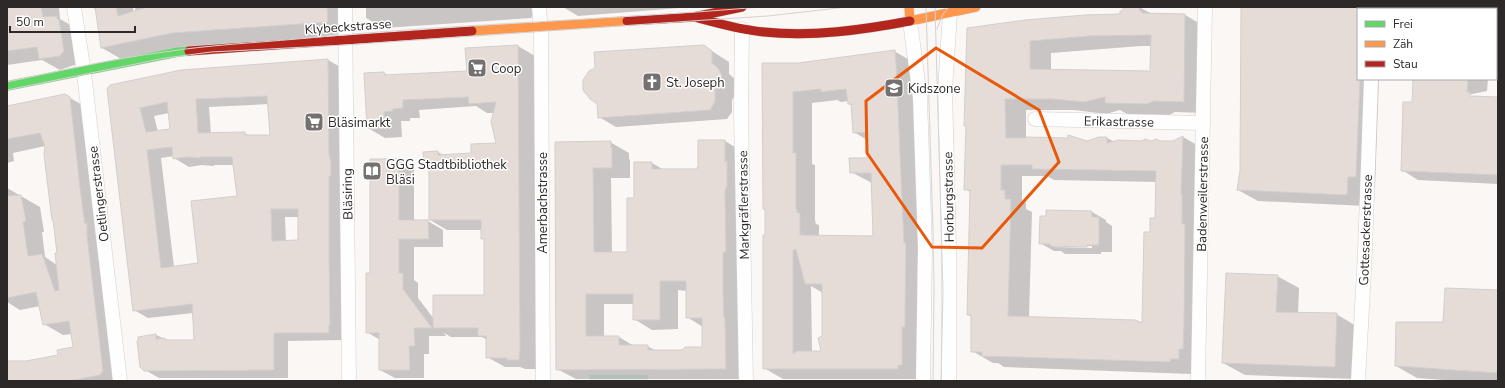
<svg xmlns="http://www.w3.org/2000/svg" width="1505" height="388" font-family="'Nunito Sans',sans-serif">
  <rect width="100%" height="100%" fill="#faf7f5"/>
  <path fill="#e2f0e6" d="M 589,375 L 648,375 L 648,380 L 590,380 Z"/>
  <g fill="#0003" fill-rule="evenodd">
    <path d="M 7,7 L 59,7 L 60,19 L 76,28 L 83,62 L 60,70 L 42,60 L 7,65 Z"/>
    <path d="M 93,7 L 133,7 L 134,15 L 136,14 L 135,7 L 347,7 L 349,33 L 123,60 L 102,48 L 96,11 Z"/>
    <path d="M 366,7 L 534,7 L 534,14 L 531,18 L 384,28 L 366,18 Z"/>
    <path d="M 563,7 L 693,7 L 578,16 Z"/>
    <path d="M 1124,7 L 1139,7 L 1152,14 L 1185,15 L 1206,27 L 1205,113 L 1175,112 L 1169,115 L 1127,114 L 1120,110 L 1106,114 L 1074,110 L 1026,110 L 1026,138 L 1087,142 L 1107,138 L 1115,142 L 1173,142 L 1183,137 L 1204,149 L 1200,371 L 1191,370 L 1191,374 L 1004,367 L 998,363 L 993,363 L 972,351 L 972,317 L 968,315 L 971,192 L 965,189 L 968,29 L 1121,14 L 1124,12 ZM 1141,46 L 1151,46 L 1151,72 L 1051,70 L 1051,53 ZM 1022,176 L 1047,176 L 1054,180 L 1157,182 L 1156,219 L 1151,233 L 1143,324 L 1029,317 L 1032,212 L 1026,209 L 1026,203 L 1022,201 Z"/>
    <path d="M 1242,7 L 1382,7 L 1382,9 L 1358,9 L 1358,79 L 1379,79 L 1375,188 L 1367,188 L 1366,206 L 1258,201 L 1238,190 L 1241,172 Z"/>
    <rect x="1496" y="14" width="2" height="57"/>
    <path d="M 518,46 L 535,56 L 536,369 L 525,369 L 520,367 L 505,367 L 487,357 L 487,340 L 482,337 L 451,337 L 444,333 L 446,336 L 429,336 L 429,354 L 424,354 L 424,378 L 395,378 L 380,370 L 380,340 L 367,332 L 371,274 L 399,160 L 414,168 L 414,221 L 428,221 L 443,230 L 443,247 L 414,247 L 414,280 L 418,283 L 418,298 L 434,319 L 485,296 L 485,240 L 482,238 L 482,230 L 447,230 L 430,220 L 430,170 L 425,167 L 438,152 L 443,155 L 472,154 L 497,144 L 494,113 L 487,113 L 476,106 L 419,110 L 420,118 L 410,118 L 410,121 L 401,121 L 402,137 L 385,138 L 368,128 L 384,73 L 389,76 L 468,72 Z"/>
    <path d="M 704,46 L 729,62 L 729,74 L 735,79 L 737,93 L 732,100 L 732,112 L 727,119 L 616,127 L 599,117 Z"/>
    <path d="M 894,51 L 913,62 L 924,322 L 917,379 L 783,379 L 764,368 L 766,236 L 798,64 ZM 837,100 L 841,102 L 848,101 L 849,104 L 852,106 L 854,132 L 867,140 L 868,159 L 851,172 L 872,183 L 875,237 L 819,236 L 819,225 L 816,224 L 815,220 L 815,165 L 812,164 L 812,103 ZM 811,286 L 823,293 L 823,352 L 812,352 Z"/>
    <path d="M 328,60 L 342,68 L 343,340 L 288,341 L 288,378 L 159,378 L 145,370 L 156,335 L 170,341 L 195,341 L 193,313 L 148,318 L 134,310 L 108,90 ZM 269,104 L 271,136 L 250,136 L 244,133 L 211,134 L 209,107 ZM 169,113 L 171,130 L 158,132 L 154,116 ZM 174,156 L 174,158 L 189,167 L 202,165 L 214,166 L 214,165 L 234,165 L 238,197 L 200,264 L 174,267 L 161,158 ZM 285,217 L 299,217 L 299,241 L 286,242 Z"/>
    <path d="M 1414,79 L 1488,79 L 1487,91 L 1462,96 L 1498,98 L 1498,184 L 1418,180 L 1402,170 L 1413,103 Z"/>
    <path d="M 65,95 L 84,106 L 121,381 L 7,381 L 7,362 L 26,362 L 59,356 L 74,348 L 72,334 L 63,335 L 44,324 L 40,306 L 20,310 L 7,302 L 7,188 L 40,207 L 44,232 L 42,232 L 45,257 L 57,265 L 59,254 L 54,221 L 53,220 L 45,146 L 13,153 L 14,161 L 7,163 L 7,107 Z"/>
    <path d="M 725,141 L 743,152 L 744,379 L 576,379 L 557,369 L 556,143 L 610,142 L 629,153 L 629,159 L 630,160 L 630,178 L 611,178 L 612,253 L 628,253 L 635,199 L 635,163 L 652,163 L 664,170 L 699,169 ZM 678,290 L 687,291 L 687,317 L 703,327 L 703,348 L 682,351 L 657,351 L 647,346 L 634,346 L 619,337 L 604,337 L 604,304 L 634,304 L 634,319 L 652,330 L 678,329 Z"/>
    <path d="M 1047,212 L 1092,212 L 1106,220 L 1106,222 L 1112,226 L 1112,252 L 1101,252 L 1101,254 L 1065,254 L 1061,251 L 1054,251 L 1040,243 L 1047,217 ZM 1052,245 L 1092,246 L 1092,248 L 1054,247 Z"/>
    <path d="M 1277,276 L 1299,288 L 1298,313 L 1336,314 L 1358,327 L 1356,379 L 1245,375 L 1223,363 Z"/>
    <path d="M 1498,291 L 1498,381 L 1458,381 L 1417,378 L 1396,366 L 1444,323 Z"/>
  </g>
  <g fill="#e5dcd7" stroke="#d1cfcd" fill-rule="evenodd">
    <path d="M 7,7 L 41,7 L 43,17 L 57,16 L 57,19 L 59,19 L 64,51 L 60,56 L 39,59 L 37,47 L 7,51 Z"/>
    <path d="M 95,7 L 116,7 L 118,16 L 147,7 L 327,7 L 328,22 L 172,33 L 101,48 Z"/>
    <path d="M 1123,7 L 1139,7 L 1140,11 L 1142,11 L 1142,13 L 1185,14 L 1184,102 L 1154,101 L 1147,104 L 1105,103 L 1105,97 L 1084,102 L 1052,99 L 1005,99 L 1006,138 L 1025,138 L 1027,137 L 1068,138 L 1068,135 L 1087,141 L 1099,137 L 1107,137 L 1107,143 L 1119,140 L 1141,141 L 1145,139 L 1151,141 L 1157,139 L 1160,141 L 1173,141 L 1183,136 L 1181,194 L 1182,194 L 1182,224 L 1185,224 L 1184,323 L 1183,349 L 1179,349 L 1179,359 L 1170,359 L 1170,362 L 1107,360 L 982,356 L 982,352 L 971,352 L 971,315 L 967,315 L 970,190 L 964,190 L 966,126 L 964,126 L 967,28 L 1025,20 L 1085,15 L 1120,14 L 1120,11 L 1123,11 ZM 1151,35 L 1150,71 L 1030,69 L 1030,41 L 1090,36 ZM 1001,165 L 1032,165 L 1032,169 L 1156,171 L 1155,218 L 1150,218 L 1150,232 L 1144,232 L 1142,323 L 1135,320 L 1008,316 L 1011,199 L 1005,199 L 1005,190 L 1001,190 Z"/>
    <path d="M 1241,7 L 1358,7 L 1358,79 L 1360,79 L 1356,177 L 1348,177 L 1347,195 L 1237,190 L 1240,171 Z"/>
    <path d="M 518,45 L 520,349 L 519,360 L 507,360 L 507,358 L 486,358 L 486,336 L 478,336 L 478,328 L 433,328 L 433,295 L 484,295 L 484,239 L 481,239 L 481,220 L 429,220 L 429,168 L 424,168 L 423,152 L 438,151 L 438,155 L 471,153 L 471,144 L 496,143 L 491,122 L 496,102 L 469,104 L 468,97 L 403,100 L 403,108 L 393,109 L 393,111 L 384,112 L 385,127 L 367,128 L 364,73 L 384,72 L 385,75 L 467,71 L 465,48 Z"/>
    <path d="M 704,45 L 712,51 L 712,63 L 718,68 L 722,75 L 721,83 L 715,90 L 715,102 L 710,110 L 598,118 L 597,104 L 590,99 L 583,90 L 583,80 L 589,71 L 595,68 L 594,52 Z"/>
    <path d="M 895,50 L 896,62 L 904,243 L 906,243 L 905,311 L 905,327 L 902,327 L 902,365 L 898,365 L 898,369 L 763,369 L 763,235 L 765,235 L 765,209 L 763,209 L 762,63 L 798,63 ZM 821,89 L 821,92 L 846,89 L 848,104 L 851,104 L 853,133 L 866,132 L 867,158 L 849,158 L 850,173 L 871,173 L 873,236 L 800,235 L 800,213 L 797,213 L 797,209 L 796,209 L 796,153 L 793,153 L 793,92 ZM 796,249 L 805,284 L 822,284 L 822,336 L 818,338 L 821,351 L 797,351 L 793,354 L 793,250 Z"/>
    <path d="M 328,59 L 329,155 L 331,162 L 331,176 L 329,176 L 329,252 L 330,325 L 329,325 L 329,333 L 274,333 L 274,370 L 144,371 L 140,367 L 137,341 L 138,341 L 138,337 L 156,334 L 156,339 L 165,338 L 165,340 L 194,340 L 192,304 L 133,311 L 107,89 L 110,85 L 181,70 ZM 267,96 L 270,135 L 245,135 L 245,132 L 198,133 L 196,99 ZM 167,102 L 170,129 L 146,132 L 140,108 ZM 172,147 L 173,159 L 187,157 L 200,158 L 200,157 L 232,157 L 237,196 L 191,201 L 198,263 L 161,268 L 147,150 ZM 271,209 L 298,209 L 298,240 L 272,241 Z"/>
    <path d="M 1413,79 L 1468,79 L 1467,92 L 1470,92 L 1470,96 L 1498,97 L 1498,175 L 1401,171 L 1403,102 L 1412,102 Z"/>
    <path d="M 65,94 L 70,97 L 81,196 L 85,224 L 87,223 L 87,236 L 103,371 L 100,375 L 70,381 L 7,381 L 7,361 L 26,361 L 58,355 L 57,350 L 73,347 L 69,321 L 43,325 L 36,292 L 7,298 L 7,196 L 21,195 L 26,221 L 23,222 L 28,256 L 42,254 L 55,291 L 59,290 L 55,253 L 57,253 L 53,220 L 52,220 L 45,163 L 44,153 L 45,147 L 40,133 L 7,139 L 7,106 Z"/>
    <path d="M 698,140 L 725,140 L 725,162 L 727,161 L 727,186 L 725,191 L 726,252 L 723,252 L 723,293 L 724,318 L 725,318 L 726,369 L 556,370 L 555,142 L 611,141 L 611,148 L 612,148 L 612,168 L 593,168 L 594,252 L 627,252 L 627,198 L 634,198 L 634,162 L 652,162 L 652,169 L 696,169 L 696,168 L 698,168 ZM 660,281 L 686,281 L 686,318 L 702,318 L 702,347 L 685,347 L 682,350 L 648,350 L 648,345 L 619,345 L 619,336 L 586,336 L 586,294 L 633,294 L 633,320 L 660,320 Z"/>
    <path d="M 370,159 L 399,159 L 399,220 L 428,220 L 429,239 L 399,239 L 399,273 L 403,273 L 403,289 L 432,328 L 414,328 L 415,346 L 409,346 L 410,370 L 379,370 L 379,333 L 366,333 L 366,273 L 370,273 Z"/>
    <path d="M 1046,210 L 1092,211 L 1092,217 L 1099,217 L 1099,245 L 1087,245 L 1087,247 L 1050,246 L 1050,244 L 1039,244 L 1040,216 L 1046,216 Z"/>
    <path d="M 1226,273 L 1278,275 L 1276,312 L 1337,313 L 1335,367 L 1222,363 Z"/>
    <path d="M 1445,288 L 1498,290 L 1498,373 L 1395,366 L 1396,322 L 1443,322 Z"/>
  </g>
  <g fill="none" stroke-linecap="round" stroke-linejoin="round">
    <g stroke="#d3d0ce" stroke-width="15">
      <g id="street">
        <path d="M 74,7 L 84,73 L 120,381"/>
        <path d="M 345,7 L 349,381"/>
        <path d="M 539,7 L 541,31 L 543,381"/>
        <path d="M 1373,9 L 1373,7"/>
        <path d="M 910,21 L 920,98 L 925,247 L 923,381"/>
        <path d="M 742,29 L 741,112 L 746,381"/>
        <path d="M 1035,119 L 1203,123"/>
        <path d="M 949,381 L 949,246 L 945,90 L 950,13"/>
        <path d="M 1198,381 L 1205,7"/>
        <path d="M 1358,381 L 1365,252 L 1371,79"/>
      </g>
    </g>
    <g stroke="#d3d0ce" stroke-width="10">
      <path id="fast" d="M 7,86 L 178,52 L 189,51"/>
    </g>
    <g stroke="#d3d0ce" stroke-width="10">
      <g id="slow">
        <path d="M 909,7 L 910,21 L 976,7"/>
        <path d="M 472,31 L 627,21"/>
      </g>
    </g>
    <g stroke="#d3d0ce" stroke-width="10">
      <g id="jam">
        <path d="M 698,18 C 720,24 741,30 764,32 C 813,37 862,30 910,21"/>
        <path d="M 627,21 L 694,17 L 742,7"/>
        <path d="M 189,51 L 472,31"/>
      </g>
    </g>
    <use href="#street" stroke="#fefefe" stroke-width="14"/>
    <use href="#fast" stroke="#63d668" stroke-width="9"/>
    <use href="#slow" stroke="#ff974d" stroke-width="9"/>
    <use href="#jam" stroke="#b3261e" stroke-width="9"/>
    <g stroke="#d5d3d3" stroke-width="1">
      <path d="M 926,7 L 933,229 L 934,291 L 933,381"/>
      <path d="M 935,7 L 943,292 L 941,381"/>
      <path d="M 937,29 L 943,14 L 949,7"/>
      <path d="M 7,82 C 59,71 112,59 164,52 C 209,45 253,43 297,39 C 452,24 607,20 762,7"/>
      <path d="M 7,90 L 165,58 L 211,52 L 345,45 L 706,20 L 768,16 L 847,7"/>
    </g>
  </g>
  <path fill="none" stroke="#e8590c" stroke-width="3" stroke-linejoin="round" d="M 936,48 L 1039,110 L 1059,162 L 982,248 L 932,247 L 867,153 L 866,101 Z"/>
  <defs>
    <g id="supermarket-square" transform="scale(1)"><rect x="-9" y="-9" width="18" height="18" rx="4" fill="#747170" stroke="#fff"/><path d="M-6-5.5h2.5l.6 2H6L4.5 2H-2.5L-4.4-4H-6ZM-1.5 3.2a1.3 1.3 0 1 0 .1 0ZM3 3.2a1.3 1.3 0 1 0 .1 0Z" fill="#fff"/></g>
    <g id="church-square" transform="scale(1)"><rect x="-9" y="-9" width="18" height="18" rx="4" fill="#747170" stroke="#fff"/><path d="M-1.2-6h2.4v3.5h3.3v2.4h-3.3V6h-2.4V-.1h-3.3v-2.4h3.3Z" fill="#fff"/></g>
    <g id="school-square" transform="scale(1)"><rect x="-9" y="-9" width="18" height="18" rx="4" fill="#747170" stroke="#fff"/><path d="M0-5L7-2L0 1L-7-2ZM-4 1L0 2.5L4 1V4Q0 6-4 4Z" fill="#fff"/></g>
    <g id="library-square" transform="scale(1)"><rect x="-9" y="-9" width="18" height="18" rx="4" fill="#747170" stroke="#fff"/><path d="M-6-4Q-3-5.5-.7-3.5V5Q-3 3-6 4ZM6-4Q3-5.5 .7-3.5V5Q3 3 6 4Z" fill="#fff"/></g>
  </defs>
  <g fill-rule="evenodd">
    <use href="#supermarket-square" x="477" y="68"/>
    <use href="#church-square" x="652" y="82"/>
    <use href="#school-square" x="894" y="88"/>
    <use href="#supermarket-square" x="314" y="122"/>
    <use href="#library-square" x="372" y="171"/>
  </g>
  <g text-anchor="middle" stroke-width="3" stroke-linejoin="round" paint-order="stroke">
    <g font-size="13" fill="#2c2928" stroke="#fff">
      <text transform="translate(348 26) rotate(-4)" y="5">Klybeckstrasse</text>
      <text transform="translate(1119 121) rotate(1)" y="5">Erikastrasse</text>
      <text transform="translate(98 194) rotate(-97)" y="5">Oetlingerstrasse</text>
      <text transform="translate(347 194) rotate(-91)" y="5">Bläsiring</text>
      <text transform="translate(1202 194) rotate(-89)" y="5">Badenweilerstrasse</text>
      <text transform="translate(948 197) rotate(-91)" y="5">Horburgstrasse</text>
      <text transform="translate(542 203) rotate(-90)" y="5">Amerbachstrasse</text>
      <text transform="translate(743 205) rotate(-91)" y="5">Markgräflerstrasse</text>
      <text transform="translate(1365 230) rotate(-88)" y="5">Gottesackerstrasse</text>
    </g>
    <g font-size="13" fill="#2c2928" stroke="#fff" text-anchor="start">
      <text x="491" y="73">Coop</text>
      <text x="666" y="87">St. Joseph</text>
      <text x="908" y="93">Kidszone</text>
      <text x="328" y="127">Bläsimarkt</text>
      <text x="386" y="169">GGG Stadtbibliothek<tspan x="386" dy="15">Bläsi</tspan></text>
    </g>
  </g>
  <rect width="1505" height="388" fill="none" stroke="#2c2928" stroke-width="16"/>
  <rect x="1357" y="8" width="140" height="72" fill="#ffffff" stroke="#aba9a9"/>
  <rect x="1365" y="21" width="20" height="6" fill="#63d668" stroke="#aba9a9"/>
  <text x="1393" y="28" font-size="12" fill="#2c2928">Frei</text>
  <rect x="1365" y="41" width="20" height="6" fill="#ff974d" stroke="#aba9a9"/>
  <text x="1393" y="48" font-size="12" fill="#2c2928">Zäh</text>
  <rect x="1365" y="61" width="20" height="6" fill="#b3261e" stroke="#aba9a9"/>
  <text x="1393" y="68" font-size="12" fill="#2c2928">Stau</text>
  <path d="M10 26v6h125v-6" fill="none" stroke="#2c2928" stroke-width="2"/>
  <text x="16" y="26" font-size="12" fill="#2c2928" stroke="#ffffff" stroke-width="3" paint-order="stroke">50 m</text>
</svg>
